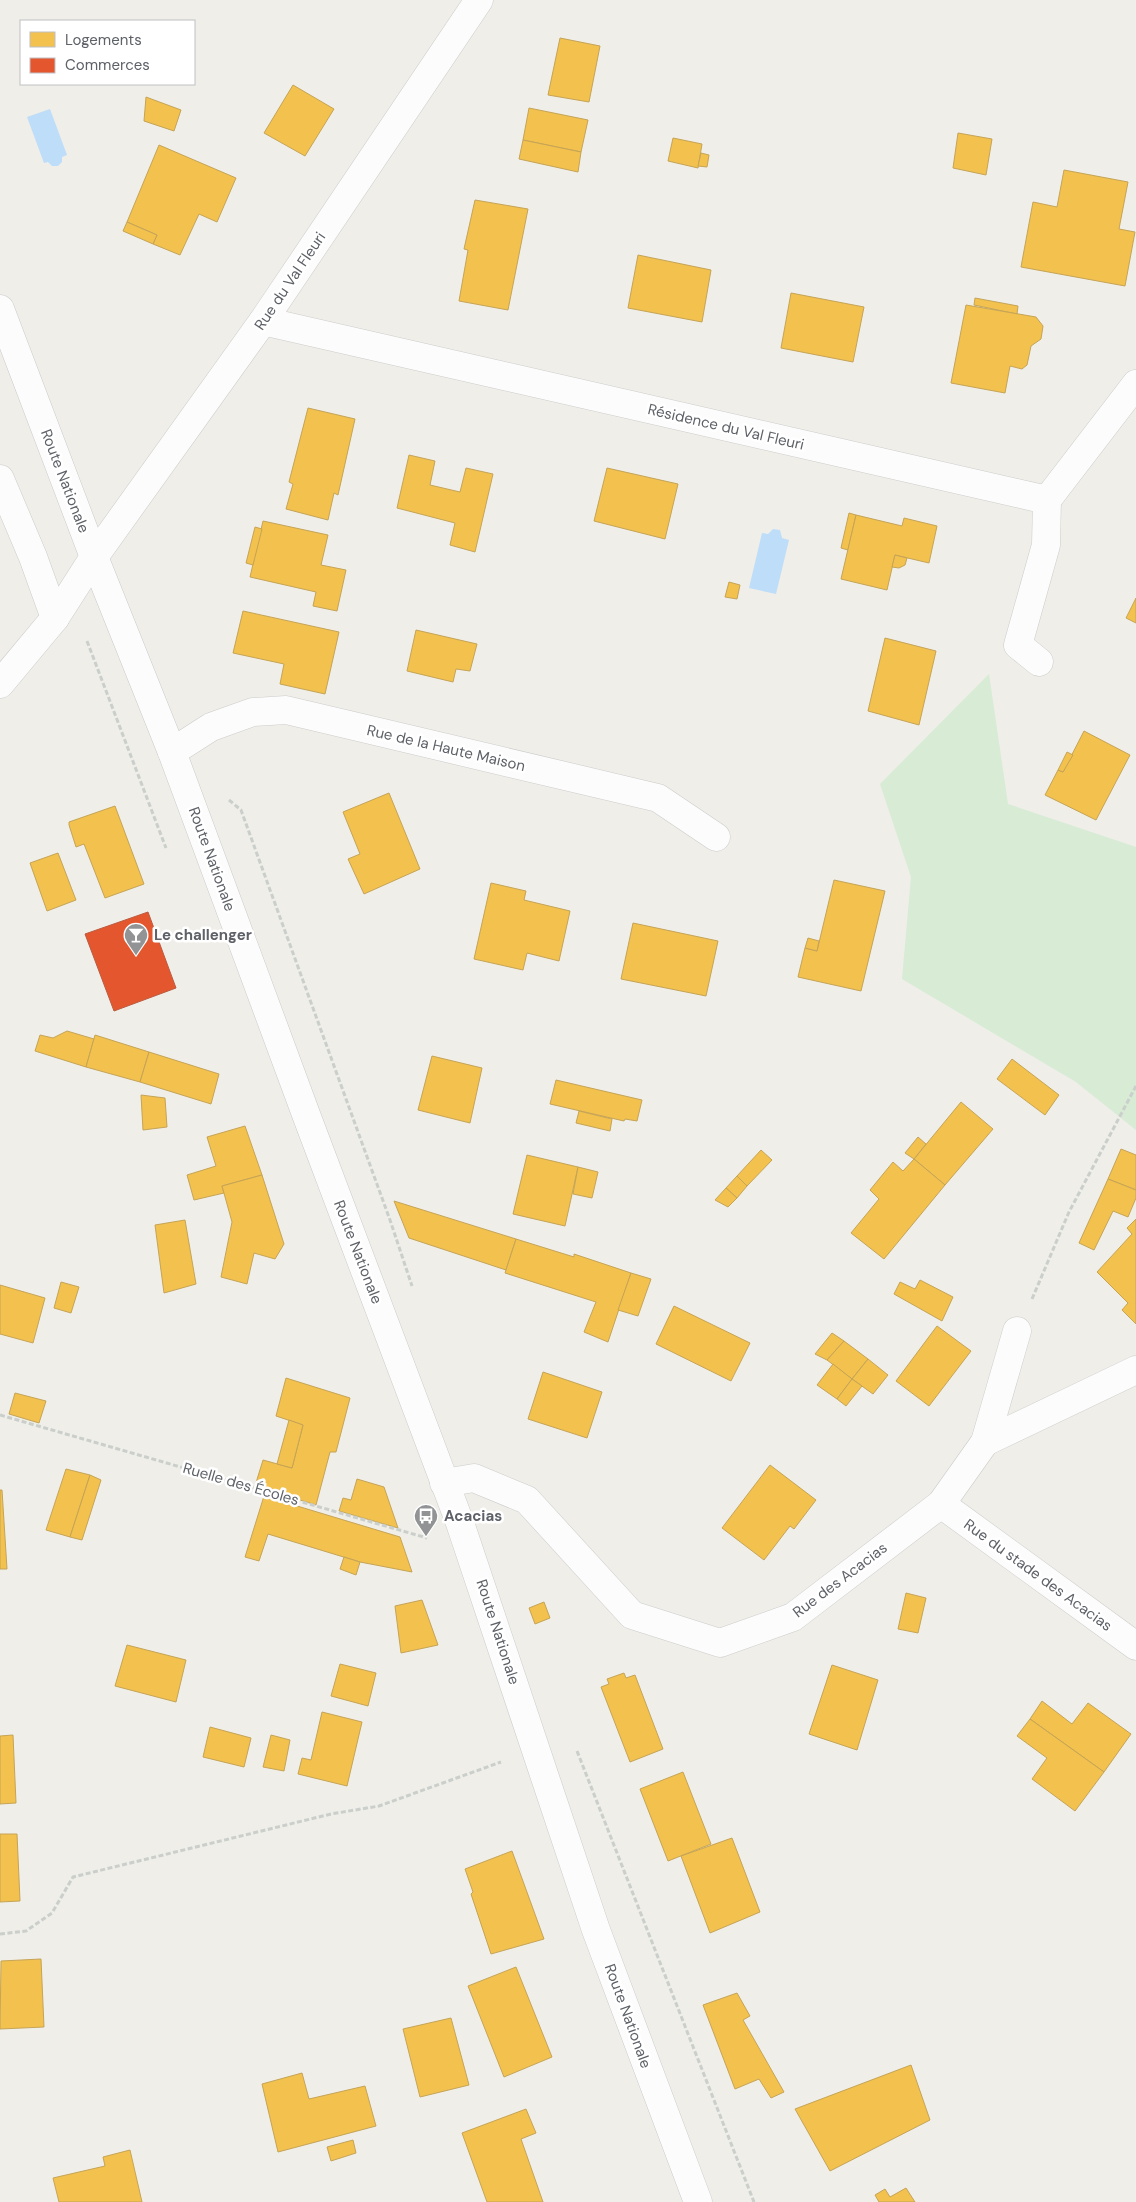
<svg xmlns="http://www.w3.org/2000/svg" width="1136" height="2202" font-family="'DM Sans',sans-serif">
  <rect width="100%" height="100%" fill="#efeee9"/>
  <path fill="#d7ebd5" d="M 989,674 L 1008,804 L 1136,847 L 1136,1130 L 1076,1082 L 902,979 L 911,877 L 880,784 Z"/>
  <g fill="#beddf8">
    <path d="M 50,109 L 67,155 L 62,157 L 62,162 L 58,166 L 52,166 L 48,162 L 44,163 L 27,117 Z"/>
    <path d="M 773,529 L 780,530 L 782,538 L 789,540 L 776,594 L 749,588 L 762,533 L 768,534 Z"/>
  </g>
  <g fill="#f2c14e" stroke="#c6a456">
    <path d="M 560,38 L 600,46 L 589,102 L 548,95 Z"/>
    <path d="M 293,85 L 334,109 L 305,156 L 264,133 Z"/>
    <path d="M 146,97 L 181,110 L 174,131 L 144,121 Z"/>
    <path d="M 529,108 L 588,120 L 581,152 L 523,140 Z"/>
    <path d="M 958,133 L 992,139 L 986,175 L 953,168 Z"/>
    <path d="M 673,138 L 702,144 L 698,168 L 668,161 Z"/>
    <path d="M 523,140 L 581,152 L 578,172 L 519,159 Z"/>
    <path d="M 159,145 L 236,178 L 217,222 L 199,214 L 180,255 L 153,244 L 157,235 L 127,222 Z"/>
    <path d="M 701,153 L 709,155 L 707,167 L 698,166 Z"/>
    <path d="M 1064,170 L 1128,182 L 1119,229 L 1135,232 L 1125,286 L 1021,267 L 1033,202 L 1057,207 Z"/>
    <path d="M 475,200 L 528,209 L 508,310 L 459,301 L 468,250 L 464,249 Z"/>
    <path d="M 127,222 L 157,235 L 153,244 L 123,231 Z"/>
    <path d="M 638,255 L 711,270 L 702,322 L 628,308 Z"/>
    <path d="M 791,293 L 864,307 L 853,362 L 781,348 Z"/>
    <path d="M 975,298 L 1018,306 L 1017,314 L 974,305 Z"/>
    <path d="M 966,305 L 1036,317 L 1043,326 L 1041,339 L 1031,346 L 1027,365 L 1022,369 L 1010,366 L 1005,393 L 951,383 Z"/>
    <path d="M 308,408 L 355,419 L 338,495 L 334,493 L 328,520 L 286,509 L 293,484 L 289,482 Z"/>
    <path d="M 409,455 L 435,461 L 430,485 L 460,492 L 466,468 L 493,474 L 475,552 L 450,545 L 455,523 L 397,508 Z"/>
    <path d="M 607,468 L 678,484 L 665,539 L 594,521 Z"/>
    <path d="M 849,513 L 856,515 L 848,550 L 841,548 Z"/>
    <path d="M 856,515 L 902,526 L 904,518 L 937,526 L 929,563 L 895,555 L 887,590 L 841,579 Z"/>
    <path d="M 263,521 L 328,535 L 321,565 L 346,570 L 337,611 L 313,606 L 316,592 L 250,577 Z"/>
    <path d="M 255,527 L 262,529 L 253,565 L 246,563 Z"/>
    <path d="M 895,555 L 907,558 L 905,565 L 899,568 L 892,567 Z"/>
    <path d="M 729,582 L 740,585 L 737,599 L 725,597 Z"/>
    <path d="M 1136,598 L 1136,623 L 1126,618 Z"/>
    <path d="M 243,611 L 339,632 L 325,694 L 280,684 L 284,664 L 233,653 Z"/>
    <path d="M 416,630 L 477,644 L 470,671 L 456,669 L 453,682 L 407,671 Z"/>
    <path d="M 885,638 L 936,651 L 919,725 L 868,711 Z"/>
    <path d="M 1084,731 L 1130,755 L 1096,820 L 1045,795 L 1058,770 L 1063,772 Z"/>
    <path d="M 1067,752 L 1073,755 L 1063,772 L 1058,770 Z"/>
    <path d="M 389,793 L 420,869 L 364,894 L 348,859 L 360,854 L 343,812 Z"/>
    <path d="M 115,806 L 144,884 L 105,898 L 84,844 L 76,847 L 69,825 L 69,822 Z"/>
    <path d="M 58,853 L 76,900 L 47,911 L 30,863 Z"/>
    <path d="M 834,880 L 885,891 L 861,991 L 798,977 L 805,948 L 817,951 Z"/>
    <path d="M 491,883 L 526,891 L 524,900 L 570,911 L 559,961 L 527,953 L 523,970 L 474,959 Z"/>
    <path d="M 633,923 L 718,941 L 706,996 L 621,979 Z"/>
    <path d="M 808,938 L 819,941 L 817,951 L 805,948 Z"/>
    <path d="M 67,1031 L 94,1039 L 86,1067 L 35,1051 L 40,1035 L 53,1038 Z"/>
    <path d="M 95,1035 L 149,1052 L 140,1082 L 86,1067 Z"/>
    <path d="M 149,1052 L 219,1074 L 211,1104 L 140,1082 Z"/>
    <path d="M 432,1056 L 482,1068 L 470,1123 L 418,1110 Z"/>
    <path d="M 1012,1059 L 1059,1095 L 1045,1115 L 997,1079 Z"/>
    <path d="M 556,1080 L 642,1100 L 637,1121 L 625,1119 L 624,1121 L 550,1104 Z"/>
    <path d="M 141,1095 L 165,1098 L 167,1127 L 143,1130 Z"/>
    <path d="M 961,1102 L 993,1129 L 945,1185 L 914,1159 Z"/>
    <path d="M 579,1111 L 612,1119 L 610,1131 L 576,1123 Z"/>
    <path d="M 245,1126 L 262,1175 L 222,1186 L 224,1193 L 194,1200 L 187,1175 L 216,1166 L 207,1137 Z"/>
    <path d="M 918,1137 L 926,1144 L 914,1159 L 905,1153 Z"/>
    <path d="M 1121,1149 L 1136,1155 L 1136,1190 L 1108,1179 Z"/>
    <path d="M 761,1150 L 772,1160 L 747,1186 L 737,1176 Z"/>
    <path d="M 527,1155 L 578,1167 L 565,1226 L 513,1214 Z"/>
    <path d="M 914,1159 L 945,1185 L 884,1259 L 851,1233 L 879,1199 L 870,1190 L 893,1162 L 903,1171 Z"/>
    <path d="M 578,1167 L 598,1172 L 592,1198 L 573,1194 Z"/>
    <path d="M 262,1175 L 284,1244 L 275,1259 L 254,1253 L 247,1284 L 221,1277 L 232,1222 L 222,1186 Z"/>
    <path d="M 737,1176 L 747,1186 L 737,1198 L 726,1188 Z"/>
    <path d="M 1108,1179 L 1136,1190 L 1136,1198 L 1128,1217 L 1113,1211 L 1094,1250 L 1079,1243 Z"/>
    <path d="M 726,1188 L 737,1198 L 728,1207 L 715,1200 Z"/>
    <path d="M 394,1201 L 516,1239 L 506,1270 L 409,1238 Z"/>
    <path d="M 1136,1219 L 1136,1324 L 1122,1310 L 1128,1303 L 1097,1272 L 1132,1234 L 1127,1228 Z"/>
    <path d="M 185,1220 L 196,1284 L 164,1293 L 155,1225 Z"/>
    <path d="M 516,1239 L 574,1257 L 574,1254 L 631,1273 L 608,1342 L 584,1332 L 596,1302 L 505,1273 Z"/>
    <path d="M 631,1273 L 651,1279 L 638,1316 L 618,1310 Z"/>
    <path d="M 920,1280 L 953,1297 L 942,1321 L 894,1294 L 900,1282 L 915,1289 Z"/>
    <path d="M 61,1282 L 79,1287 L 71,1313 L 54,1308 Z"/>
    <path d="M 0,1285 L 45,1298 L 33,1343 L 0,1334 Z"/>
    <path d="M 674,1306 L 750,1343 L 731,1381 L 656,1344 Z"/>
    <path d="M 937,1326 L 971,1351 L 929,1406 L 896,1381 Z"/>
    <path d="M 832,1333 L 844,1341 L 827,1360 L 815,1354 Z"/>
    <path d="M 844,1341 L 868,1359 L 852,1379 L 827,1360 Z"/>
    <path d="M 868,1359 L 888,1375 L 873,1394 L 852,1379 Z"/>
    <path d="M 833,1364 L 852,1379 L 837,1399 L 817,1385 Z"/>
    <path d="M 543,1372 L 602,1392 L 587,1438 L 528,1419 Z"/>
    <path d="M 286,1378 L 350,1398 L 336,1452 L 330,1452 L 316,1505 L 255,1486 L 263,1460 L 292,1468 L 303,1425 L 276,1416 Z"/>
    <path d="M 852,1379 L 862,1386 L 846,1406 L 837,1399 Z"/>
    <path d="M 15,1393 L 46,1401 L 39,1423 L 9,1414 Z"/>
    <path d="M 289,1420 L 303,1425 L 292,1468 L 277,1464 Z"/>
    <path d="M 770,1465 L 816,1500 L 794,1529 L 790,1526 L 764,1560 L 722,1528 Z"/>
    <path d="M 66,1469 L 90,1475 L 70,1537 L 46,1530 Z"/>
    <path d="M 90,1475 L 101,1480 L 82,1540 L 70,1537 Z"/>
    <path d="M 357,1479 L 384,1487 L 398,1528 L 339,1511 L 343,1498 L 351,1500 Z"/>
    <path d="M 0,1490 L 2,1490 L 7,1569 L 0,1569 Z"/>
    <path d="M 264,1496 L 400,1537 L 412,1572 L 360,1562 L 268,1534 L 259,1561 L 245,1557 Z"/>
    <path d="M 344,1557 L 360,1562 L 356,1575 L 340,1569 Z"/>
    <path d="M 906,1593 L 926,1598 L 918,1633 L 898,1629 Z"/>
    <path d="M 422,1600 L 438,1645 L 401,1653 L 395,1606 Z"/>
    <path d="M 544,1602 L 550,1618 L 535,1624 L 529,1608 Z"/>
    <path d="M 127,1645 L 186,1660 L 176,1702 L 115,1686 Z"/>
    <path d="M 340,1664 L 376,1673 L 368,1706 L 331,1696 Z"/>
    <path d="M 832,1665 L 878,1680 L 857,1750 L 809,1734 Z"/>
    <path d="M 624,1673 L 626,1678 L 635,1675 L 663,1749 L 630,1762 L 601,1687 L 609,1684 L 607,1679 Z"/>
    <path d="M 1042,1701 L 1072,1724 L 1088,1703 L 1131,1734 L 1104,1772 L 1030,1719 Z"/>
    <path d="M 322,1712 L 362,1722 L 347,1786 L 298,1774 L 302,1758 L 311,1760 Z"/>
    <path d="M 1030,1719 L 1104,1772 L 1075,1811 L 1032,1779 L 1047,1758 L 1017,1736 Z"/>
    <path d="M 210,1727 L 251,1738 L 244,1767 L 203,1757 Z"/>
    <path d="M 13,1735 L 16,1803 L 0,1804 L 0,1736 Z"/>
    <path d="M 271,1735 L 290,1740 L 284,1771 L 263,1767 Z"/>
    <path d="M 683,1772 L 711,1844 L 668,1861 L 640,1789 Z"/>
    <path d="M 0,1834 L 17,1834 L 20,1901 L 0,1902 Z"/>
    <path d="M 732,1838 L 760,1912 L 710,1933 L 681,1856 Z"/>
    <path d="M 512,1851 L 544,1939 L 491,1954 L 471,1894 L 473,1892 L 465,1869 Z"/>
    <path d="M 41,1959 L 44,2027 L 0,2029 L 1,1961 Z"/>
    <path d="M 516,1967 L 552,2057 L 504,2077 L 468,1986 Z"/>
    <path d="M 737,1993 L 750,2016 L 743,2020 L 784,2092 L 771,2098 L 759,2079 L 735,2089 L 703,2005 Z"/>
    <path d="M 451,2018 L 469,2085 L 420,2097 L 403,2029 Z"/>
    <path d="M 911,2065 L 930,2120 L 830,2171 L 795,2109 Z"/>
    <path d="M 302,2073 L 309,2099 L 365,2086 L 376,2126 L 278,2152 L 262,2084 Z"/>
    <path d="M 526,2109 L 536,2133 L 521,2139 L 543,2202 L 487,2202 L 462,2133 Z"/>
    <path d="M 353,2140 L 356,2153 L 331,2161 L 327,2147 Z"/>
    <path d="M 130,2150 L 142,2202 L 59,2202 L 53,2178 L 105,2166 L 103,2157 Z"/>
    <path d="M 906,2188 L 915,2202 L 879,2202 L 875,2195 L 885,2189 L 890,2197 Z"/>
  </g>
  <path fill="#e4572e" stroke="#bc5a3f" d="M 148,912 L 176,988 L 114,1011 L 85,934 Z"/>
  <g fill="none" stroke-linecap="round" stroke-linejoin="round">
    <g stroke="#cccccb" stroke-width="29">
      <g id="minor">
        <path d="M 263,321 L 1047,500 L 1136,384"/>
        <path d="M 0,479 L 33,557 L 55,618"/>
        <path d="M 1039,662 L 1018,645 L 1046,545 L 1047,500"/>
        <path d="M 0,684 L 55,618 L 94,557 L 263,321 L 479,0"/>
        <path d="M 172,752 L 211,727 L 253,712 L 286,710 L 658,798 L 716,837"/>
        <path d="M 985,1442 L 1136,1370"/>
        <path d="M 444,1483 L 474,1478 L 527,1500 L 632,1615 L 720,1643 L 793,1617 L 941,1504 L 985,1442 L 1017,1331"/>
        <path d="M 941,1504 L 1136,1646"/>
      </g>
    </g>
    <g stroke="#cbcbca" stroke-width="29">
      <path id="secondary" d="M 0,309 L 94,557 L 172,752 L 307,1117 L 460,1523 L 596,1930 L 698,2202"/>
    </g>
    <g stroke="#cacfcb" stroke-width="3" stroke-dasharray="5 2.5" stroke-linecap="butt">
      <path d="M 87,641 L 166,848"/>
      <path d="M 229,800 L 241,810 L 390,1220 L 412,1286"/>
      <path d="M 1032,1299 L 1069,1212 L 1136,1086"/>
      <path d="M 0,1415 L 427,1538"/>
      <path d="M 577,1751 L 754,2202"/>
      <path d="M 0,1934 L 26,1931 L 52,1913 L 73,1877 L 331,1814 L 379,1806 L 501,1762"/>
    </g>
    <use href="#minor" stroke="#fdfcfc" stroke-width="28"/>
    <use href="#secondary" stroke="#fdfcfc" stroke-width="28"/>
  </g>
  <defs>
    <g id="bar-pin" transform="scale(1.25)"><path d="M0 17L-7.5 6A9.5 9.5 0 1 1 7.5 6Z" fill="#919395" stroke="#fff"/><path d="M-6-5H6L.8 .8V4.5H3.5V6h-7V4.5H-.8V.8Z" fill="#fff"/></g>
    <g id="bus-pin" transform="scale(1.25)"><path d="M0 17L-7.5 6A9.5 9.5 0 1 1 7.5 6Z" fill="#919395" stroke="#fff"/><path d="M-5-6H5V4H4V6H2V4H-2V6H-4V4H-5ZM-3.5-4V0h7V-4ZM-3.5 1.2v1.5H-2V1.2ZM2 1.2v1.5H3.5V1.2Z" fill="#fff"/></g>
  </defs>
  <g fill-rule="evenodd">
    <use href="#bar-pin" x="136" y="935"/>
    <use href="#bus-pin" x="426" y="1516"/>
  </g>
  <g text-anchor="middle" stroke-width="5" stroke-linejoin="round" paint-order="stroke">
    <g font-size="15" fill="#5e6268" stroke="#fff">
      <text transform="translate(290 281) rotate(-56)" y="5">Rue du Val Fleuri</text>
      <text transform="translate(726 427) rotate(13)" y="5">Résidence du Val Fleuri</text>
      <text transform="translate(65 481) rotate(69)" y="5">Route Nationale</text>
      <text transform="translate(446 748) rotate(13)" y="5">Rue de la Haute Maison</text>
      <text transform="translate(212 859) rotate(70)" y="5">Route Nationale</text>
      <text transform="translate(358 1252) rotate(69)" y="5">Route Nationale</text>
      <text transform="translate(241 1484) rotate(16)" y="5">Ruelle des Écoles</text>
      <text transform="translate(1038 1575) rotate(36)" y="5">Rue du stade des Acacias</text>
      <text transform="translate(840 1580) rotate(-37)" y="5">Rue des Acacias</text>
      <text transform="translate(498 1632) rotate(72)" y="5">Route Nationale</text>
      <text transform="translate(628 2016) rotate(70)" y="5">Route Nationale</text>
    </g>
    <g font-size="15" font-weight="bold" fill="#5e6268" stroke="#fff" text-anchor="start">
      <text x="154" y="940">Le challenger</text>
      <text x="444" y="1521">Acacias</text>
    </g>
  </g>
  <rect x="20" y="20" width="175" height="65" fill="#ffffff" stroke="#bfc0c3"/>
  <rect x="30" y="32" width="25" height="15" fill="#f2c14e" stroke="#bfc0c3"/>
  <text x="65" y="45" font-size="15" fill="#5e6268">Logements</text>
  <rect x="30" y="58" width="25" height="15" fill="#e4572e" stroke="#bfc0c3"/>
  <text x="65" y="70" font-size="15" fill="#5e6268">Commerces</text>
</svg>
